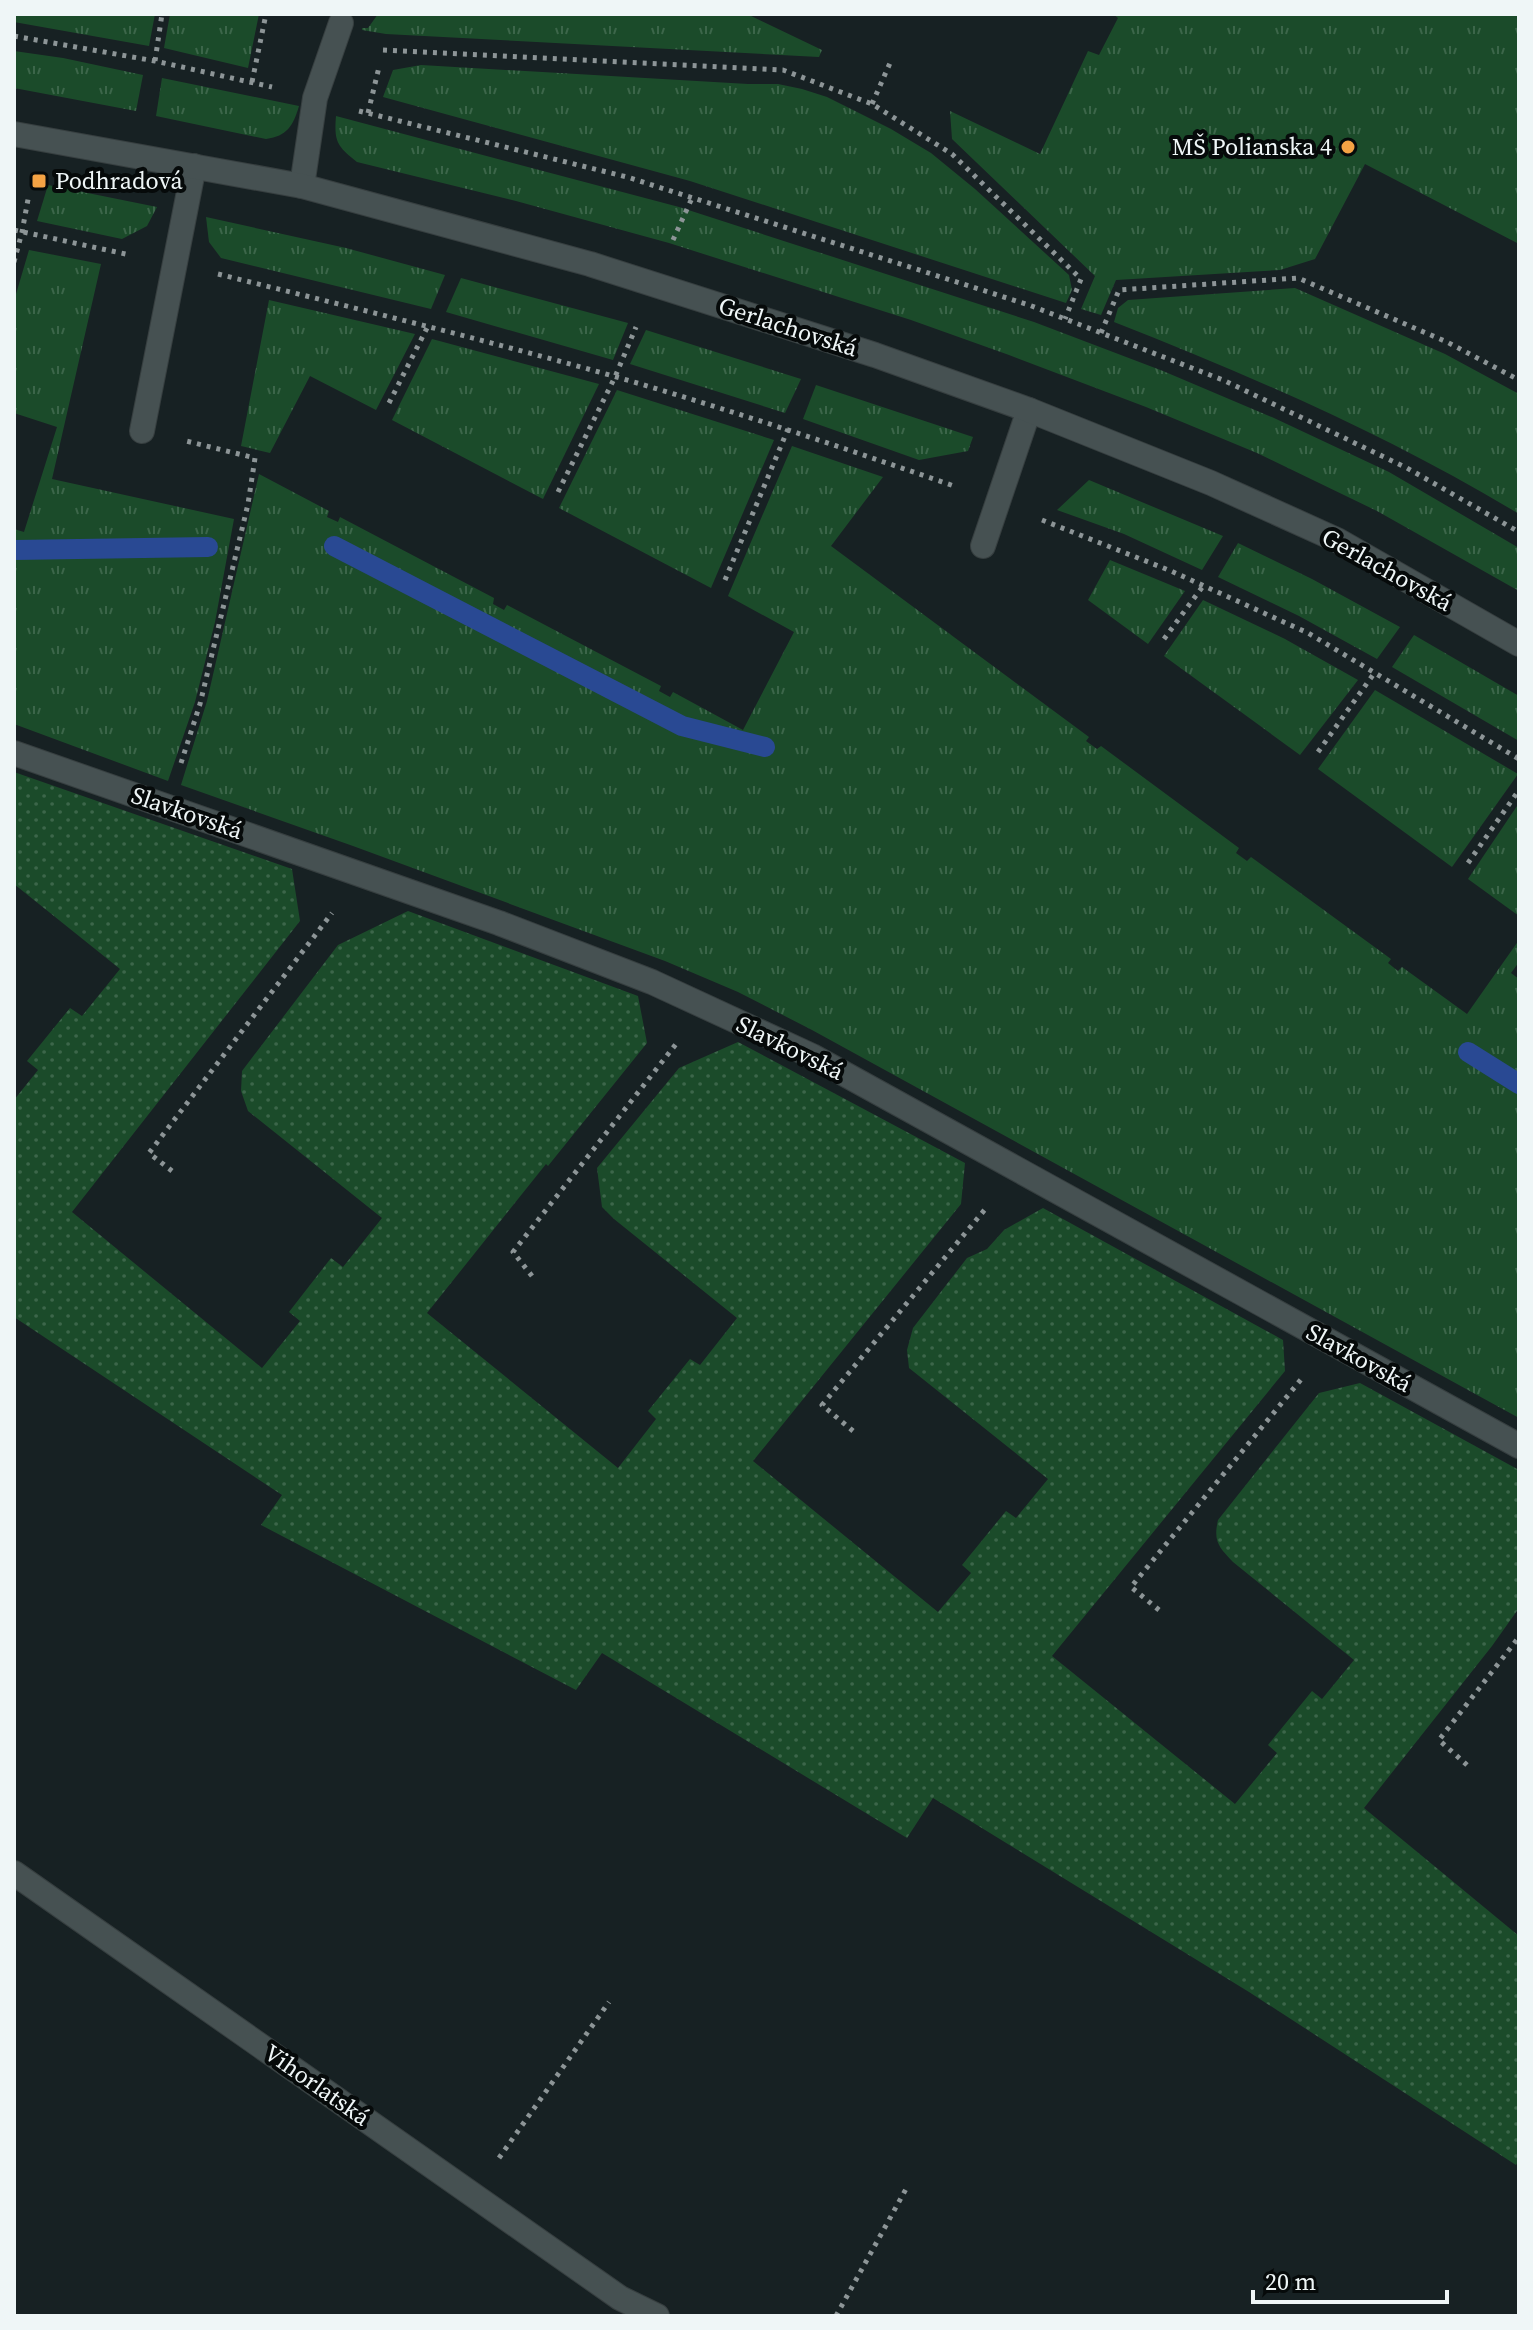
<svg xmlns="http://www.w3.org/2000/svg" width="1533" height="2330" font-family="'Source Serif 4',serif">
  <defs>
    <pattern id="grass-tufts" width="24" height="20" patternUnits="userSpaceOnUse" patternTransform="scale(2)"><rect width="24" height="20" fill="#1b4b2a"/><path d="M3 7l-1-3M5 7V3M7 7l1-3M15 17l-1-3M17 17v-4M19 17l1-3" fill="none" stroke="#3c664a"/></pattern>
    <pattern id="garden-dots" width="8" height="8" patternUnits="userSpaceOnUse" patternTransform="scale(2)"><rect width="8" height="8" fill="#1b4b2a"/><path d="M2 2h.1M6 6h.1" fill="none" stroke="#3c664a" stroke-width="1.8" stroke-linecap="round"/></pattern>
  </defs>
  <rect width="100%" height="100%" fill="#172123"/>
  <g fill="url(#grass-tufts)">
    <path d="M 14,14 L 155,14 L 149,46 L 14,22 Z"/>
    <path d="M 170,14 L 259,14 L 248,68 L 164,48 Z"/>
    <path d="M 378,14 L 747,14 L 822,50 L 819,57 L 386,34 L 362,30 L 362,28 L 368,28 Z"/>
    <path d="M 1113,14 L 1519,14 L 1519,244 L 1365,164 L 1315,259 L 1280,270 L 1116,280 L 1101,315 L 1081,309 L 1095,276 L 952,139 L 950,111 L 1040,154 L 1088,51 L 1099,55 L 1118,18 Z"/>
    <path d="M 14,51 L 63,58 L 143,75 L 136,111 L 14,88 Z"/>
    <path d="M 421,65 L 748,84 L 778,84 L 802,89 L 827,97 L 891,129 L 931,153 L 975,189 L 1069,275 L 1072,290 L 1066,303 L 690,181 L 383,97 L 393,70 Z"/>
    <path d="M 162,78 L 299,106 C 293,126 287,136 266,139 L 156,116 Z"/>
    <path d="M 336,116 L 679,207 L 1034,322 L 1163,371 L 1274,418 L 1389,472 L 1519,548 L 1519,591 L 1377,511 L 1257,453 L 1146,407 L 1009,355 L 911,320 L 669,243 L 516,201 L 357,162 C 337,146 334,142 336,116 Z"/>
    <path d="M 48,185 L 157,207 L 147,226 L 122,239 L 37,221 Z"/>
    <path d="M 206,217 L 346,248 L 445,275 L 431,309 L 221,258 L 209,242 Z"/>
    <path d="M 29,250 L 101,264 L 52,479 L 234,519 L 215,622 L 195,702 L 168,781 L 14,724 L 14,529 L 24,532 L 57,427 L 14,413 L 14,301 Z"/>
    <path d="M 461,278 L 628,323 L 613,360 L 446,312 Z"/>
    <path d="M 1295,288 L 1445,354 L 1519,394 L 1519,514 C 1390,436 1254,377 1114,322 L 1118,308 L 1128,300 Z"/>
    <path d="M 269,300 L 415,334 L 376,410 L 310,376 L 270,453 L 241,446 Z"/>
    <path d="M 646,330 L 801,379 L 785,413 L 630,364 Z"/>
    <path d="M 432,339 L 599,384 L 543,499 L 392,420 Z"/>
    <path d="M 816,385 L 973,437 L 968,451 L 919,460 L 803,419 Z"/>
    <path d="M 617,390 L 774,440 L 711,588 L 559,508 Z"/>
    <path d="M 792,446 L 883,477 L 831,546 L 1089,737 L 1086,741 L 1097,749 L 1101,746 L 1239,848 L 1236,853 L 1247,861 L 1251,857 L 1391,959 L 1388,963 L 1398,971 L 1402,967 L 1467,1014 L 1519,940 L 1519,962 L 1511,973 L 1519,979 L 1519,1418 L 812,1030 L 738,992 L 665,961 L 353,846 L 181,785 L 207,701 L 259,474 L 329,511 L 327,517 L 338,522 L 340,517 L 494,598 L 493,604 L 504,610 L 507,605 L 661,686 L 659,691 L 670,697 L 673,692 L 743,730 L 794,632 L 728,596 Z"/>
    <path d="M 1089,480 L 1223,536 L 1202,570 L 1124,534 L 1057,510 Z"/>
    <path d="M 1238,543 L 1312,579 L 1400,627 L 1377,659 L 1299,616 L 1218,577 Z"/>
    <path d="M 1110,560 L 1185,591 L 1148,644 L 1088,600 Z"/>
    <path d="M 1203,600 L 1285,639 L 1358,680 L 1300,755 L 1164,656 Z"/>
    <path d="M 1414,635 L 1519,696 L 1519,741 L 1392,667 Z"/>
    <path d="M 1375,690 L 1518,774 L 1452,867 L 1318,769 Z"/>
    <path d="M 1519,803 L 1519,916 L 1468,879 Z"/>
  </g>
  <path fill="url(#garden-dots)" d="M 14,772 L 292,869 L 300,921 L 72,1212 L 262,1368 L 300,1321 L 289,1312 L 331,1258 L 343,1267 L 382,1218 L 248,1111 L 241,1091 L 242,1071 L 338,945 L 408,911 L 638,996 L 647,1043 L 548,1166 L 546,1164 L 427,1313 L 618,1468 L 656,1419 L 648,1411 L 690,1359 L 700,1365 L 737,1318 L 614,1219 L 602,1207 L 597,1168 L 679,1068 L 738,1042 L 965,1163 L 961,1204 L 753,1461 L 938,1612 L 971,1573 L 962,1565 L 1006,1511 L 1016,1518 L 1048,1479 L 909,1368 L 907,1350 L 913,1328 L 967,1258 L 987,1249 L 1004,1230 L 1043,1208 L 1283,1340 L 1285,1371 L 1052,1656 L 1235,1804 L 1277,1753 L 1268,1745 L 1312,1691 L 1322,1699 L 1354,1660 L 1233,1562 C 1219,1547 1213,1542 1218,1520 L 1319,1393 L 1360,1383 L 1519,1470 L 1519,1608 L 1492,1646 L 1364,1808 L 1519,1936 L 1519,2161 L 1516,2165 L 1249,1992 L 933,1798 L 907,1838 L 602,1653 L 576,1690 L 261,1525 L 282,1495 L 14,1317 L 14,1100 L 38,1070 L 27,1061 L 70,1008 L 82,1016 L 120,969 L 14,884 Z"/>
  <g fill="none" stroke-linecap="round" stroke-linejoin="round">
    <g stroke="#294993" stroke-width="20">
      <path d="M 334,546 L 682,726 L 765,747"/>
      <path d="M 14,550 L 208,547"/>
      <path d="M 1468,1052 L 1519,1084"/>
    </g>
    <g stroke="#373f40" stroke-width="26">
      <g id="service">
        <path d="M 302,186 L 315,98 L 341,23"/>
        <path d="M 142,431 L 194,166"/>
        <path d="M 983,546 L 1029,410"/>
      </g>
    </g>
    <g stroke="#373f40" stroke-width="26">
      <g id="minor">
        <path d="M 14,134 L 302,186 L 590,264 L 875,355 L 1029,410 L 1211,483 L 1337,540 L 1519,644"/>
        <path d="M 14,753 L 499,923 L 652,982 L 812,1056 L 1519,1446"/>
        <path d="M 14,1873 L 620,2298 L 657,2316"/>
      </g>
    </g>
    <g stroke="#8d9597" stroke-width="5" stroke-dasharray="4 6" stroke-linecap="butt">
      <path d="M 14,36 L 155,61 L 272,87"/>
      <path d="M 383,50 L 783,70 L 872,104 L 952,154 L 1081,279 L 1065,319"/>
      <path d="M 155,61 L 162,14"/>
      <path d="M 252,82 L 266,14"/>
      <path d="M 872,104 L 890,63"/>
      <path d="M 359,111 L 627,177 L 1029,305 L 1223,380 L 1407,468 L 1519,532"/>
      <path d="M 368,113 L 379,67"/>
      <path d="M 14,230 L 130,255"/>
      <path d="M 673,240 L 692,198"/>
      <path d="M 14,262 L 22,232 L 29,194"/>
      <path d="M 218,274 C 350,307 482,339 613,376 C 728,409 841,447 954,486"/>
      <path d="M 1101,333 L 1119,290 L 1298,278 L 1447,342 L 1519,380"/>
      <path d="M 389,403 L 428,326"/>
      <path d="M 558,492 L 615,377 L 636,327"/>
      <path d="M 1042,520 L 1171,571 L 1308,633 L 1519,759"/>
      <path d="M 725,580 L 788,429"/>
      <path d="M 1164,639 L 1203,586"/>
      <path d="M 1318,752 L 1375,672"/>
      <path d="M 181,763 L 200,704 L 248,504 L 255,458 L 186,441"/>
      <path d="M 1468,863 L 1519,790"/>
      <path d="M 172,1171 L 149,1153 L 332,913"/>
      <path d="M 532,1276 L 513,1252 L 676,1044"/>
      <path d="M 853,1431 L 822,1405 L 987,1207"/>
      <path d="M 1159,1610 L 1131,1587 L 1303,1377"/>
      <path d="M 1467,1765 L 1439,1740 L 1519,1637"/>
      <path d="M 499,2158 L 609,2002"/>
      <path d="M 836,2316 L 906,2189"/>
    </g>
    <use href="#service" stroke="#465152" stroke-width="24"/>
    <use href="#minor" stroke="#465152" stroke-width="24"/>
  </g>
  <g fill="#f4a344" stroke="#060a0a" stroke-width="3">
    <circle cx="1348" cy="147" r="8"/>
    <rect x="31" y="173" width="16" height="16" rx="4"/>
  </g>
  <g text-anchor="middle" stroke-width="8" stroke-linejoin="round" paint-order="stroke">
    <g font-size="24" fill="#eff6f7" stroke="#060a0a" text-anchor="end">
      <text x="1332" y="155">MŠ Polianska 4</text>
      <text x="55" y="189" text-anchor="start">Podhradová</text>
    </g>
    <g font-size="24" fill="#eff6f7" stroke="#060a0a">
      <text transform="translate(788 327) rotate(18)" y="8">Gerlachovská</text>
      <text transform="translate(1387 570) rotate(29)" y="8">Gerlachovská</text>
      <text transform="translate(187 813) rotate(19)" y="8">Slavkovská</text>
      <text transform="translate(790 1048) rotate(26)" y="8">Slavkovská</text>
      <text transform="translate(1359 1358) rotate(29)" y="8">Slavkovská</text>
      <text transform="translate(317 2085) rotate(35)" y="8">Vihorlatská</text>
    </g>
  </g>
  <rect width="1533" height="2330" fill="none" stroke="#eff6f7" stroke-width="32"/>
  <path d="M1253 2290v12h194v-12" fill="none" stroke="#eff6f7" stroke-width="4"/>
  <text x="1265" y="2290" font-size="24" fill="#eff6f7" stroke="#060a0a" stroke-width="6" paint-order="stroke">20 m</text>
</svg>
